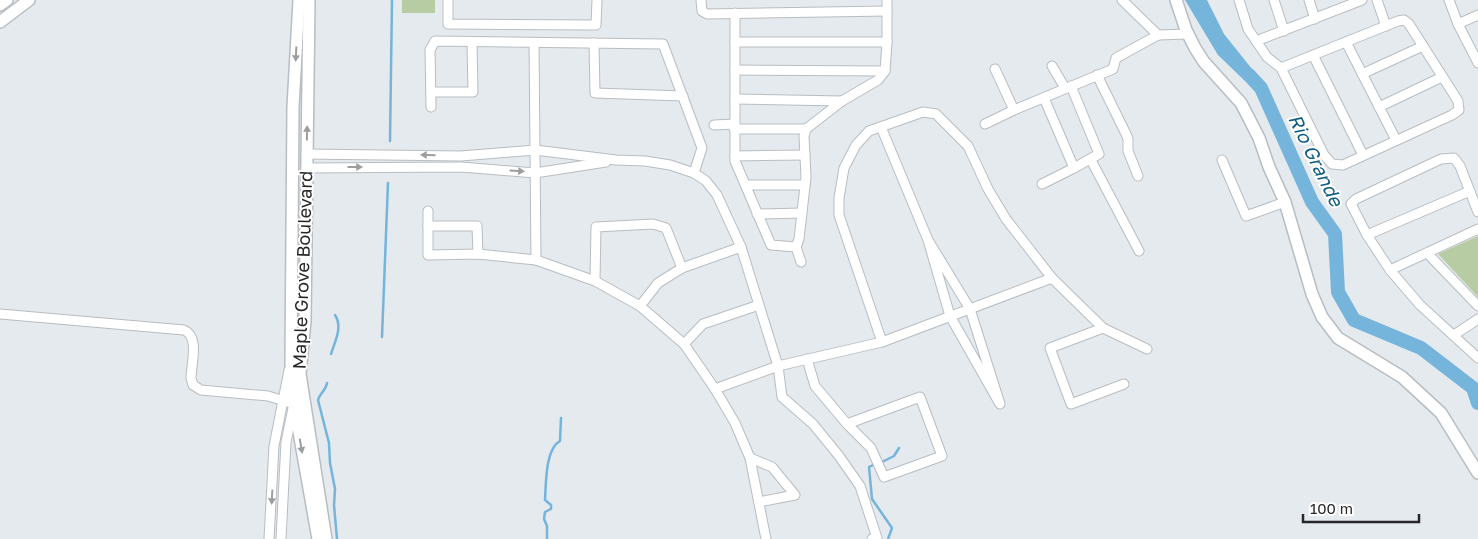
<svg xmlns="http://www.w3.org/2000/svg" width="1478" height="539" font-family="'Golos Text',sans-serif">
  <rect width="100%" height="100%" fill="#e5eaef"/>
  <g fill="#b8cca4">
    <rect x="402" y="0" width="33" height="13"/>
    <path d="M 1478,236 L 1478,297 L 1438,254 Z"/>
  </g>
  <path fill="#75b4db" d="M 1185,0 L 1207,0 L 1224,34 L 1256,74 L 1261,88 L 1244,80 L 1218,55 Z"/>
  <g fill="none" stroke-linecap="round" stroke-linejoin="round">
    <g stroke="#75b4db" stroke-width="2.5">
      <path d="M 390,141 L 392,0"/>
      <path d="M 382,337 L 388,183"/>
      <path d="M 331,354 C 335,341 343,327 335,315"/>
      <path d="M 327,383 C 326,390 320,393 318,400 L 329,443 L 330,463 L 335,489 L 334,505 L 337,539"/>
      <path d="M 880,463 L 894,456 L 899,448"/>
      <path d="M 875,464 L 869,467 L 872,499 L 892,528 L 888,539"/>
      <path d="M 547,539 L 547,526 L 544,519 L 545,512 L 551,509 L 551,505 L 545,500 C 546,485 545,449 560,441 L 561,418"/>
    </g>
    <path stroke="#75b4db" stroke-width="14" d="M 1249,75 L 1261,88 L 1312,202 L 1335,234 L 1338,292 L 1354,320 L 1421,348 L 1473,388 L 1478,403"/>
    <g stroke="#b8bdc1" stroke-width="11">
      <g id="minor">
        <path d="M 448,0 L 448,24 L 596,25 L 597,0"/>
        <path d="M 701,0 L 702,11 L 707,14 L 887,11"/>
        <path d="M 1122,0 L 1158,35 L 1187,34"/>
        <path d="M 1239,0 L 1248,29 L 1267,57 L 1281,68 L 1324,155 L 1332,164 L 1343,165 L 1452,115 L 1459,110 L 1458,101 L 1409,24 L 1404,20 L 1398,21 L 1281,68"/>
        <path d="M 1274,0 L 1284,31"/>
        <path d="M 1309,0 L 1315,19"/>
        <path d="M 1377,0 L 1386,26"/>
        <path d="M 1449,0 L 1458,24 L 1478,63"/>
        <path d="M 735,13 L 735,161 L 771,245 L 796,247 L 799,239 L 806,177 L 804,136 L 806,129 L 842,101 L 878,80 L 885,71 L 887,42 L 887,0"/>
        <path d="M 1458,24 L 1478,15"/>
        <path d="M 1256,41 L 1362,0"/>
        <path d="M 735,42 L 887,42"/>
        <path d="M 1346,42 L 1396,140"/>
        <path d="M 534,43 L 536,260"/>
        <path d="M 594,43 L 595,93 L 683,96"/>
        <path d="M 1313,55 L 1363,155"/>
        <path d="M 1052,66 L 1065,88"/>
        <path d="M 995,69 L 1014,110 L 1113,69 L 1116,58 L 1158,35"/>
        <path d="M 735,70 L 885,71"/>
        <path d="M 1362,74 L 1423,46"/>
        <path d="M 1097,75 L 1126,134 L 1128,139 L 1128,151 L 1138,176"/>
        <path d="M 431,92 L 473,92 L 472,42"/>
        <path d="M 1044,98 L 1074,168 L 1099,154 L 1071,86"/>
        <path d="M 735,99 L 842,101"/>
        <path d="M 431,107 L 430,50 L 435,41 L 663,44 L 702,148 L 694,173"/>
        <path d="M 1379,107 L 1442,77"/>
        <path d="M 985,124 L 1014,110"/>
        <path d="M 714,125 L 735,124"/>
        <path d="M 881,127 L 928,240 L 950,316 L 1000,404 L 970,309 L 928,240"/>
        <path d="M 734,129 L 806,129"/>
        <path d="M 306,154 L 461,156 L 535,150 L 616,160 L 645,161 L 670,165 L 694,173 L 706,181 L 717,195 L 741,247 L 778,366 L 782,397 L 813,424 L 839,456 L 860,486 L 877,538 L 872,539"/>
        <path d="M 735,156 L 805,155"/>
        <path d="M 1091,160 L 1139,251"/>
        <path d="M 1222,160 L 1246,216 L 1285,202"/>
        <path d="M 306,168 L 461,167 L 535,173 L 606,162"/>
        <path d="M 1042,184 L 1074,168"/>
        <path d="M 746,185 L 805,185"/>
        <path d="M 428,211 L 428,255 L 478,254 L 536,260 L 595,281 L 640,306 L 684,344 L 715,389 L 735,423 L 750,458 L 766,539"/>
        <path d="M 1478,212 L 1460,166 L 1454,158 L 1441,159 L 1356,199 L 1351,204 L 1367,235 L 1390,270 L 1420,305 L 1478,358"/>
        <path d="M 757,214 L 802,213"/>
        <path d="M 428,226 L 477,226 L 478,254"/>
        <path d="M 1367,235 L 1470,191"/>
        <path d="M 796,247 L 801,262"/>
        <path d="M 1427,253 L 1478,306"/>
        <path d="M 1390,270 L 1478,229"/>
        <path d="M 595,281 L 596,227 L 653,224 L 666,228 L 682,268"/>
        <path d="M 640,306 L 658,283 L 682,268 L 741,247"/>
        <path d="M 0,314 L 184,330 C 200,337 191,364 191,378 L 193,385 L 201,390 L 268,396 L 294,404"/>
        <path d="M 1103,328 L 1050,348 L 1071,404 L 1124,384"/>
        <path d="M 1454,335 L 1478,319"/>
        <path d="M 882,342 L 839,215 L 839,198 L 844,168 L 856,145 L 869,131 L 923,112 L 936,114 L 968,146 L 988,189 L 1006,219 L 1052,278 L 1103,328 L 1147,349"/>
        <path d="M 684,344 L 703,324 L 759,305"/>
        <path d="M 807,359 L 815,386 L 847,424 L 871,448 L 884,477 L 942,456 L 920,397 L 847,424"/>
        <path d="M 715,389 L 778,366 L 882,342 L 1052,278"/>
        <path d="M 750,458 L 772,467 L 795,495 L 759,502"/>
        <path d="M 269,539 L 274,446 L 289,370"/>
        <path d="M 281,539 L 286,442 L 293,408"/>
      </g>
    </g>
    <g stroke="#b8bdc1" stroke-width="14">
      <g id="major">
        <path d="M 299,0 L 293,107 L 291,363 L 294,404 L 318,539"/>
        <path d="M 309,0 L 305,321 L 300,374 L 326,539"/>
        <path d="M 1176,0 L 1186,30 L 1195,48 L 1204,62 L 1241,103 L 1259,138 L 1269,167 L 1285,202 L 1312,294 L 1322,317 L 1338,338 L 1402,377 L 1441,413 L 1478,473"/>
        <path d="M 0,5 L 7,0"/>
        <path d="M 0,22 L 29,0"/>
      </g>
    </g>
    <use href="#minor" stroke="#fff" stroke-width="9"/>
    <use href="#major" stroke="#fff" stroke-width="11"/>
  </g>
  <defs><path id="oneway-solid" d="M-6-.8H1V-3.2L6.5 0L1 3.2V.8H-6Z" transform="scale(1.25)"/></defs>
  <g fill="#9d9e9f">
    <use href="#oneway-solid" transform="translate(296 54) rotate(93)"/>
    <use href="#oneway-solid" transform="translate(307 133) rotate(-89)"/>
    <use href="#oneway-solid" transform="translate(428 155) rotate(-179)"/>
    <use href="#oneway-solid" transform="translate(355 167)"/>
    <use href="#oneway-solid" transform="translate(517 171) rotate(4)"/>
    <use href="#oneway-solid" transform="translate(301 446) rotate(80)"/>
    <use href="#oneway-solid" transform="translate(272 497) rotate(93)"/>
  </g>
  <g text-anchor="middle" stroke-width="4" stroke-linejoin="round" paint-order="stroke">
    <g font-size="18" fill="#262729" stroke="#fff">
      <text transform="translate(303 270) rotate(-88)" y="6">Maple Grove Boulevard</text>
    </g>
    <g font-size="19" font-style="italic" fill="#0f5d83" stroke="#fff">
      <text transform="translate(1316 160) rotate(64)" y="7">Rio Grande</text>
    </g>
  </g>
  <path d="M1303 514v8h116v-8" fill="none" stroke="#262729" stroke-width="2.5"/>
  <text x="1310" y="514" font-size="15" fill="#262729" stroke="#ffffff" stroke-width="4" paint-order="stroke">100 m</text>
</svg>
